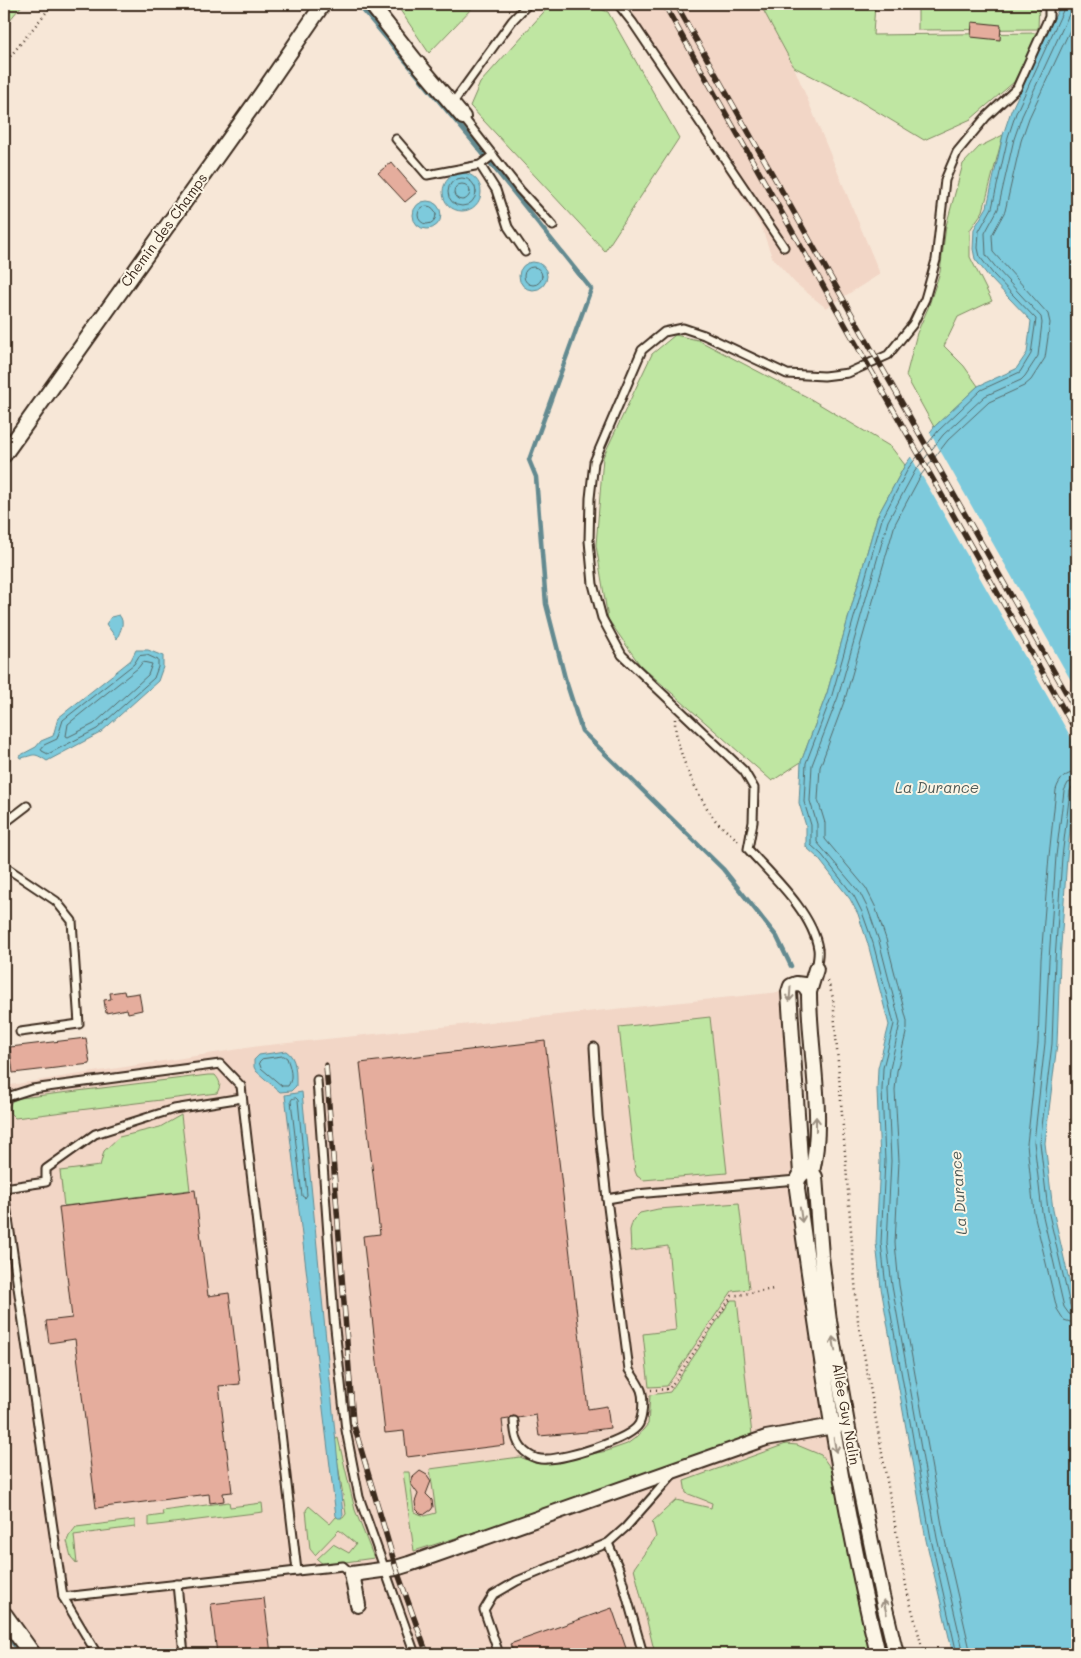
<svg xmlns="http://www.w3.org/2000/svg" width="1081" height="1658" font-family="Mali,sans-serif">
  <rect width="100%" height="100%" fill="#f7e7d7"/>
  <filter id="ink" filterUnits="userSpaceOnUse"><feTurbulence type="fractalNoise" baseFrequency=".02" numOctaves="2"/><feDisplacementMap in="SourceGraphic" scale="10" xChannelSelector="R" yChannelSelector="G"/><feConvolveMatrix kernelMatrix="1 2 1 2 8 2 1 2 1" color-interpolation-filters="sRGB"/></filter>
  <g filter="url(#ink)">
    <g fill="#f2d6c6">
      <path d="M 628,4 L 760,4 L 794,67 L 880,274 L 826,308 L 795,283 L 772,257 L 761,226 L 681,102 Z"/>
      <path d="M 780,992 L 801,1275 L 884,1654 L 42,1654 L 14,1617 L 4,1594 L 4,1086 L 259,1046 Z"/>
    </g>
    <g fill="#bfe6a2" stroke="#7d8860">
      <path d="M 4,4 L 23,4 L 4,27 Z"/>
      <path d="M 396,4 L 474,4 L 475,5 L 429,53 Z"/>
      <path d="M 551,4 L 589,4 L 608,12 L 679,138 L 605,251 L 470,106 L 480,83 Z"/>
      <path d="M 760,4 L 875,4 L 873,35 L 1039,33 L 1014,82 L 971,119 L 924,140 L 856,99 L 794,67 Z"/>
      <path d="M 918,4 L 1039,4 L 1038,29 L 918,30 Z"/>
      <path d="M 1003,135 L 983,211 L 970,230 L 970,257 L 992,301 L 958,317 L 944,346 L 964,366 L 978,386 L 934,427 L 906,376 L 917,333 L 928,308 L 940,272 L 946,226 L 963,164 L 979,147 Z"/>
      <path d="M 675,335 L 698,340 L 809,398 L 891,447 L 905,465 L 877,517 L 827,693 L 801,762 L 772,781 L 640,665 L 608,619 L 596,545 L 603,457 L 652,354 Z"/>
      <path d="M 710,1017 L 727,1173 L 643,1180 L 637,1176 L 635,1171 L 619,1027 Z"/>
      <path d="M 208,1075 L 215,1075 C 221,1082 221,1085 217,1093 L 15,1118 L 10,1113 L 9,1106 L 12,1101 L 20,1098 Z"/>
      <path d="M 181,1115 L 190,1190 L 64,1206 L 60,1171 L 100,1166 L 104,1151 L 119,1137 L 160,1127 Z"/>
      <path d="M 739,1203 L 749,1289 L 732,1291 L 667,1386 L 649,1387 L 643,1334 L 676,1330 L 668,1246 L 631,1251 L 630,1230 L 633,1220 L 640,1213 L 658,1209 Z"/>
      <path d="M 731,1300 L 737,1300 L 752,1435 L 506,1522 L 414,1551 L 403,1472 L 409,1472 L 414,1512 L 425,1516 L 436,1513 L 430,1469 L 520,1457 L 535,1463 L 551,1462 L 607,1451 L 627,1444 L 638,1436 L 648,1424 L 650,1395 L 670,1392 Z"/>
      <path d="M 338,1438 L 355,1510 L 374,1558 L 324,1565 L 317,1559 L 333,1544 L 349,1553 L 356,1544 L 339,1530 L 315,1555 L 310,1549 L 306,1510 L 309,1506 L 330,1524 L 336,1517 L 343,1518 L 346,1514 L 334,1440 Z"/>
      <path d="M 786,1444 L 797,1445 L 821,1455 L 832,1470 L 871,1654 L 655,1654 L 634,1568 L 656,1537 L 652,1522 L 676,1500 L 711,1508 L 712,1503 L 686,1493 L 684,1481 Z"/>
      <path d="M 229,1502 L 230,1507 L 262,1503 L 263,1512 L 149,1526 L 149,1517 L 163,1515 L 162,1511 Z"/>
      <path d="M 135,1520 L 135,1527 L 74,1535 L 77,1564 L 71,1557 L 67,1541 L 69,1536 L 76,1527 Z"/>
    </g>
    <g fill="#7dcadc" stroke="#638a90">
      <path d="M 1062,4 L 1077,4 L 1077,770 L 1067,857 L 1060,960 L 1057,1044 L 1045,1143 L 1053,1210 L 1077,1315 L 1077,1654 L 953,1654 L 926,1540 L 881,1288 L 876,1243 L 880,1161 L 877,1090 L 878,1068 L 889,1025 L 868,944 L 858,914 L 850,899 L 818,858 L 806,847 L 806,826 L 799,803 L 801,762 L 827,693 L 877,517 L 905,465 L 934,427 L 978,386 L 1016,369 L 1027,353 L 1031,321 L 989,277 L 975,259 L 973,249 L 974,229 L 987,207 L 1003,135 L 1011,111 L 1057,12 Z"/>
      <circle cx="462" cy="192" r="19"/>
      <circle cx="427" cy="215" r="14"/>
      <circle cx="533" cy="276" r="14"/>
      <path d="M 119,615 C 126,623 120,630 117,639 L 106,624 L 111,617 Z"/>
      <path d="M 136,650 L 148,650 L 163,656 L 163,667 L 158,681 L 100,733 L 47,761 C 32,751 35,756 20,758 L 19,756 L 36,747 L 41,741 L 53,736 L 58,718 L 131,660 Z"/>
      <path d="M 286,1051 C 297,1058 296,1073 296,1086 L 291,1091 L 280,1092 L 256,1071 L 254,1067 L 254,1060 L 259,1055 Z"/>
      <path d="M 302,1092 L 343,1515 L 341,1518 L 338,1518 L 336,1516 L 285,1095 Z"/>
    </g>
    <path fill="#f7e7d7" d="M 929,431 L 1077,691 L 1077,748 L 910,455 Z"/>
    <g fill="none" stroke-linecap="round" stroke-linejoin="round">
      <g stroke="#556a6a" stroke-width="1">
        <circle cx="462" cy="192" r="14"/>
        <circle cx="462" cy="192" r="8"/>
        <circle cx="427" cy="215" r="9"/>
        <circle cx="533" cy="276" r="9"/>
        <path d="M 147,655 L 158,660 L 158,667 L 154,678 L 97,729 L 48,754 L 42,751 L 41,749 L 44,745 L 57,739 L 63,720 L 134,664 L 139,656 Z"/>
        <path d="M 143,662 L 152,664 L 148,675 L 94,724 L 68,737 L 66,736 L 68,724 L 138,668 Z"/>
        <path d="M 1077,772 C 1066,773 1059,779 1056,790 L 1049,856 L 1041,959 L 1038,1043 L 1027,1144 L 1034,1213 L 1057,1309 L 1064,1320 L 1077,1324"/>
        <path d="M 1077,780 L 1068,783 L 1064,791 L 1056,856 L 1049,960 L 1045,1043 L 1034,1142 L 1042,1212 L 1064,1307 L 1069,1314 L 1077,1316"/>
        <path d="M 1077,786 L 1072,787 L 1070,791 L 1062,857 L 1055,960 L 1052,1044 L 1040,1143 L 1048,1210 L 1070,1305 L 1073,1309 L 1077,1310"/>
        <path d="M 284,1056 L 287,1058 C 290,1067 294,1078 288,1086 L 282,1086 L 261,1068 L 259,1062 L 262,1059 Z"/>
        <path d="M 296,1098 L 298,1100 L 307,1195 L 305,1198 L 302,1196 L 291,1101 L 292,1099 Z"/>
        <path d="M 957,1654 L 931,1539 L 886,1287 L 881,1243 L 885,1161 L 882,1090 L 883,1068 L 894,1024 L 873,943 L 862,912 L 854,896 L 822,855 L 811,845 L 811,825 L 804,802 L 806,763 L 832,695 L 882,519 L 909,467 L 938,431 L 981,390 L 1020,372 L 1031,354 L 1036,319 L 993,274 L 980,257 L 978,248 L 979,231 L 992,208 L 1008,137 L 1016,113 L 1066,4"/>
        <path d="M 964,1654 L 937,1538 L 892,1286 L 887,1243 L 891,1161 L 888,1090 L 890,1069 L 900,1023 L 879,941 L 868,909 L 860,893 L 817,842 L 817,824 L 810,801 L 812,765 L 838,697 L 888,521 L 915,471 L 943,435 L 985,396 L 1021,380 L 1025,376 L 1038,356 L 1042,323 L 1041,317 L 998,270 L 986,255 L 985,233 L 998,209 L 1014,139 L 1022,116 L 1071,10 L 1073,4"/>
        <path d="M 971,1654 L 944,1536 L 899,1285 L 895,1243 L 899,1161 L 895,1090 L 897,1071 L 907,1029 L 907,1021 L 886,939 L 875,906 L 866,888 L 825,839 L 825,823 L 818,800 L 820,767 L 845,699 L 895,524 L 921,475 L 948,440 L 989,402 L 1024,386 L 1031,380 L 1045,358 L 1050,323 L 1048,314 L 993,252 L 992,235 L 1005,211 L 1021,141 L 1029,118 L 1077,15"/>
      </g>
      <g stroke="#638a90" stroke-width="4.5">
        <path d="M 358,4 L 475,144 L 591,289 L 529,460 L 536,477 L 546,604 L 565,678 L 582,731 L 723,869 L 777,937 L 791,966"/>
        <path d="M 4,1631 L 21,1654"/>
      </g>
    </g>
    <g fill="#e5ad9d" stroke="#3b2a1e">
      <path d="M 972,22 L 1001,25 L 1000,40 L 971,37 Z"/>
      <path d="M 391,162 L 417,192 L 405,202 L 378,173 Z"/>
      <path d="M 124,991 L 125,995 L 139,993 L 142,1010 L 128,1013 L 127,1009 L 106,1013 L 104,1000 L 111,999 L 110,993 Z"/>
      <path d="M 86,1038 L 90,1064 L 13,1073 L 10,1047 Z"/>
      <path d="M 545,1041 L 588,1409 L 607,1406 L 610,1428 L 587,1431 L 587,1432 L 539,1436 L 536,1415 L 518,1418 L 513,1416 L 509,1419 L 502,1420 L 505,1445 L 407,1457 L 404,1431 L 385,1433 L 363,1236 L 380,1234 L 360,1063 Z"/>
      <path d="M 195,1190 L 208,1296 L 229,1293 L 240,1384 L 219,1386 L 232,1492 L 223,1493 L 224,1501 L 210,1503 L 209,1494 L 96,1508 L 75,1339 L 49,1343 L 46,1321 L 72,1318 L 59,1207 Z"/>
      <path d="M 420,1471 L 427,1475 L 431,1481 L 426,1494 L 432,1500 L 433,1507 L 431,1510 L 425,1514 L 420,1513 L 416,1509 L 415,1502 L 418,1494 L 411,1484 L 413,1477 Z"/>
      <path d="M 264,1598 L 271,1654 L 217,1654 L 211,1604 Z"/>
      <path d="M 612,1608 L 628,1654 L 514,1654 L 510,1644 Z"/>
    </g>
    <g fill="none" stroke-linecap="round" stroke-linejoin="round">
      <g stroke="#3b2a1e" stroke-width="11">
        <g id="service">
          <path d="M 618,4 L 633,23 L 784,247"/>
          <path d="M 452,104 L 512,21 L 528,4"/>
          <path d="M 463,117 L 520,190 L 553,226"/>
          <path d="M 396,139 L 427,175 L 480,165 L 493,155"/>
          <path d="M 480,165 L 496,190 L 508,227 L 525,252"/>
          <path d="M 4,827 L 6,822 L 27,806"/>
          <path d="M 4,866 L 56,901 L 72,921 L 79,1024 L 20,1032"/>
          <path d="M 816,969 C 817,963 819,955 818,949 C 813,913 772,876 748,849 L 753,822 L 754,788 L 744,771 L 622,655 L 602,618 L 593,584 L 589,541 L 590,498 L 594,462 L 642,350 L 664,332 L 683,328 L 704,335 L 787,374 L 824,376 L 848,373 L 888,355 L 913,324 L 925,299 L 936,260 L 945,180 L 957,152 L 986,117 L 1017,88 L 1049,17 L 1049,4"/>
          <path d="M 594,1047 L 598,1116 L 607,1199"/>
          <path d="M 317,1080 L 334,1319 L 346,1430 L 359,1497 L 415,1654"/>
          <path d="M 4,1098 L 32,1089 L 220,1064 L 241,1086 L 297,1571 L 343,1566 L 352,1574"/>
          <path d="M 4,1188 L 46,1182 L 46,1169 L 95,1134 L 174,1109 L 242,1098"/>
          <path d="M 4,1191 L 63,1597 L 297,1571"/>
          <path d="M 514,1421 C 515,1434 516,1446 528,1454 C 533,1458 541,1460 547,1459 C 565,1459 630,1440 639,1424 C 643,1416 644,1398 641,1390 C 638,1383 633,1376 629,1370 L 607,1199 L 636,1194 L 797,1180"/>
          <path d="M 608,1543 L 619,1569 L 643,1654"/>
          <path d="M 177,1584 L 184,1654"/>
          <path d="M 63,1597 L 97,1654"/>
          <path d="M 499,1654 L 484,1610 L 493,1595 L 517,1581 L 608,1543 L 626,1527 L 672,1475"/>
        </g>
      </g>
      <g stroke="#3b2a1e" stroke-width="18">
        <g id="minor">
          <path d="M 371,4 L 414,59 L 463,117"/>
          <path d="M 4,455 L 262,93 L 323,4"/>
          <path d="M 809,992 L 816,969"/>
          <path d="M 801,1174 L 789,992 L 791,986 L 796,984 L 804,985 L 809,992 C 809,1051 825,1115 812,1172"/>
          <path d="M 358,1605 L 352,1574 L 396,1568 L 409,1564 L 766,1438 L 839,1425"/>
          <path d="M 878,1654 C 841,1501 819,1345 797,1189 C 797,1180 798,1176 806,1171 L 812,1172 L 815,1177 L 821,1256 L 829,1321 L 847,1424 L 882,1596 L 896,1654"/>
        </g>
      </g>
      <g stroke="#3b2a1e" stroke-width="20">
        <path id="tertiary" d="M 4,1615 L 32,1654"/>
      </g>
      <g stroke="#3b2a1e" stroke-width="2.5" stroke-dasharray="1 4" stroke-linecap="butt">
        <path d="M 4,64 L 53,4"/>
        <path d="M 675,719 C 674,747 697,795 713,817 C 719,826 731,834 739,841"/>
        <path d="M 828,981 L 833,998 L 858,1321 L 907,1591 L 924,1654"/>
        <path d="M 651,1390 L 669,1389 L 732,1296 L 774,1289"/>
      </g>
      <use href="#service" stroke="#fcf5e5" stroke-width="7"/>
      <use href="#minor" stroke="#fcf5e5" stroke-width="14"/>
      <use href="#tertiary" stroke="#fcf5e5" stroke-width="16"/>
      <g stroke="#3b2a1e" stroke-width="5.5">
        <g id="rail">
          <path d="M 664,4 L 834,305 L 1077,733"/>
          <path d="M 676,4 L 1077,712"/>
          <path d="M 326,1065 L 353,1422 L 396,1568 L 427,1654"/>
        </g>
      </g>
      <use href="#rail" stroke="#fcf5e5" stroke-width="4" stroke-dasharray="11" stroke-linecap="butt"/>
    </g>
    <defs><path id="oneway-shaft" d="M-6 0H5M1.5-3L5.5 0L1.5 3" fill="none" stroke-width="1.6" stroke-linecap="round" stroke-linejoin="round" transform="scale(1.25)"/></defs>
    <g stroke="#9c9082">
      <use href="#oneway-shaft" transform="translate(790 994) rotate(94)"/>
      <use href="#oneway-shaft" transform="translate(816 1124) rotate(-90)"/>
      <use href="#oneway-shaft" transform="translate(801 1215) rotate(82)"/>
      <use href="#oneway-shaft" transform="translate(834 1344) rotate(-100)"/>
      <use href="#oneway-shaft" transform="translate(835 1445) rotate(80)"/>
      <use href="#oneway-shaft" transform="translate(885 1607) rotate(-103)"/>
    </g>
  </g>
  <g text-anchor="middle" stroke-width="4" stroke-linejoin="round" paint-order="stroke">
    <g font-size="14" fill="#3b2a1e" stroke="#fcf5e5">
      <text transform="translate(164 230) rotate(-54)" y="5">Chemin des Champs</text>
      <text transform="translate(846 1414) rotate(80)" y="5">Allée Guy Nalin</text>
    </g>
    <g font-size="15" font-style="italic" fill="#4f5a57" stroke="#fcf5e5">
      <text x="937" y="793">La Durance</text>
      <text transform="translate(959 1193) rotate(-94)" y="5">La Durance</text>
    </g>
  </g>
  <rect width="1081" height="1658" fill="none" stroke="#fcf5e5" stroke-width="20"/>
  <rect x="10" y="10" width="1061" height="1638" fill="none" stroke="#3b2a1e" stroke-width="2" filter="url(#ink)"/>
</svg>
